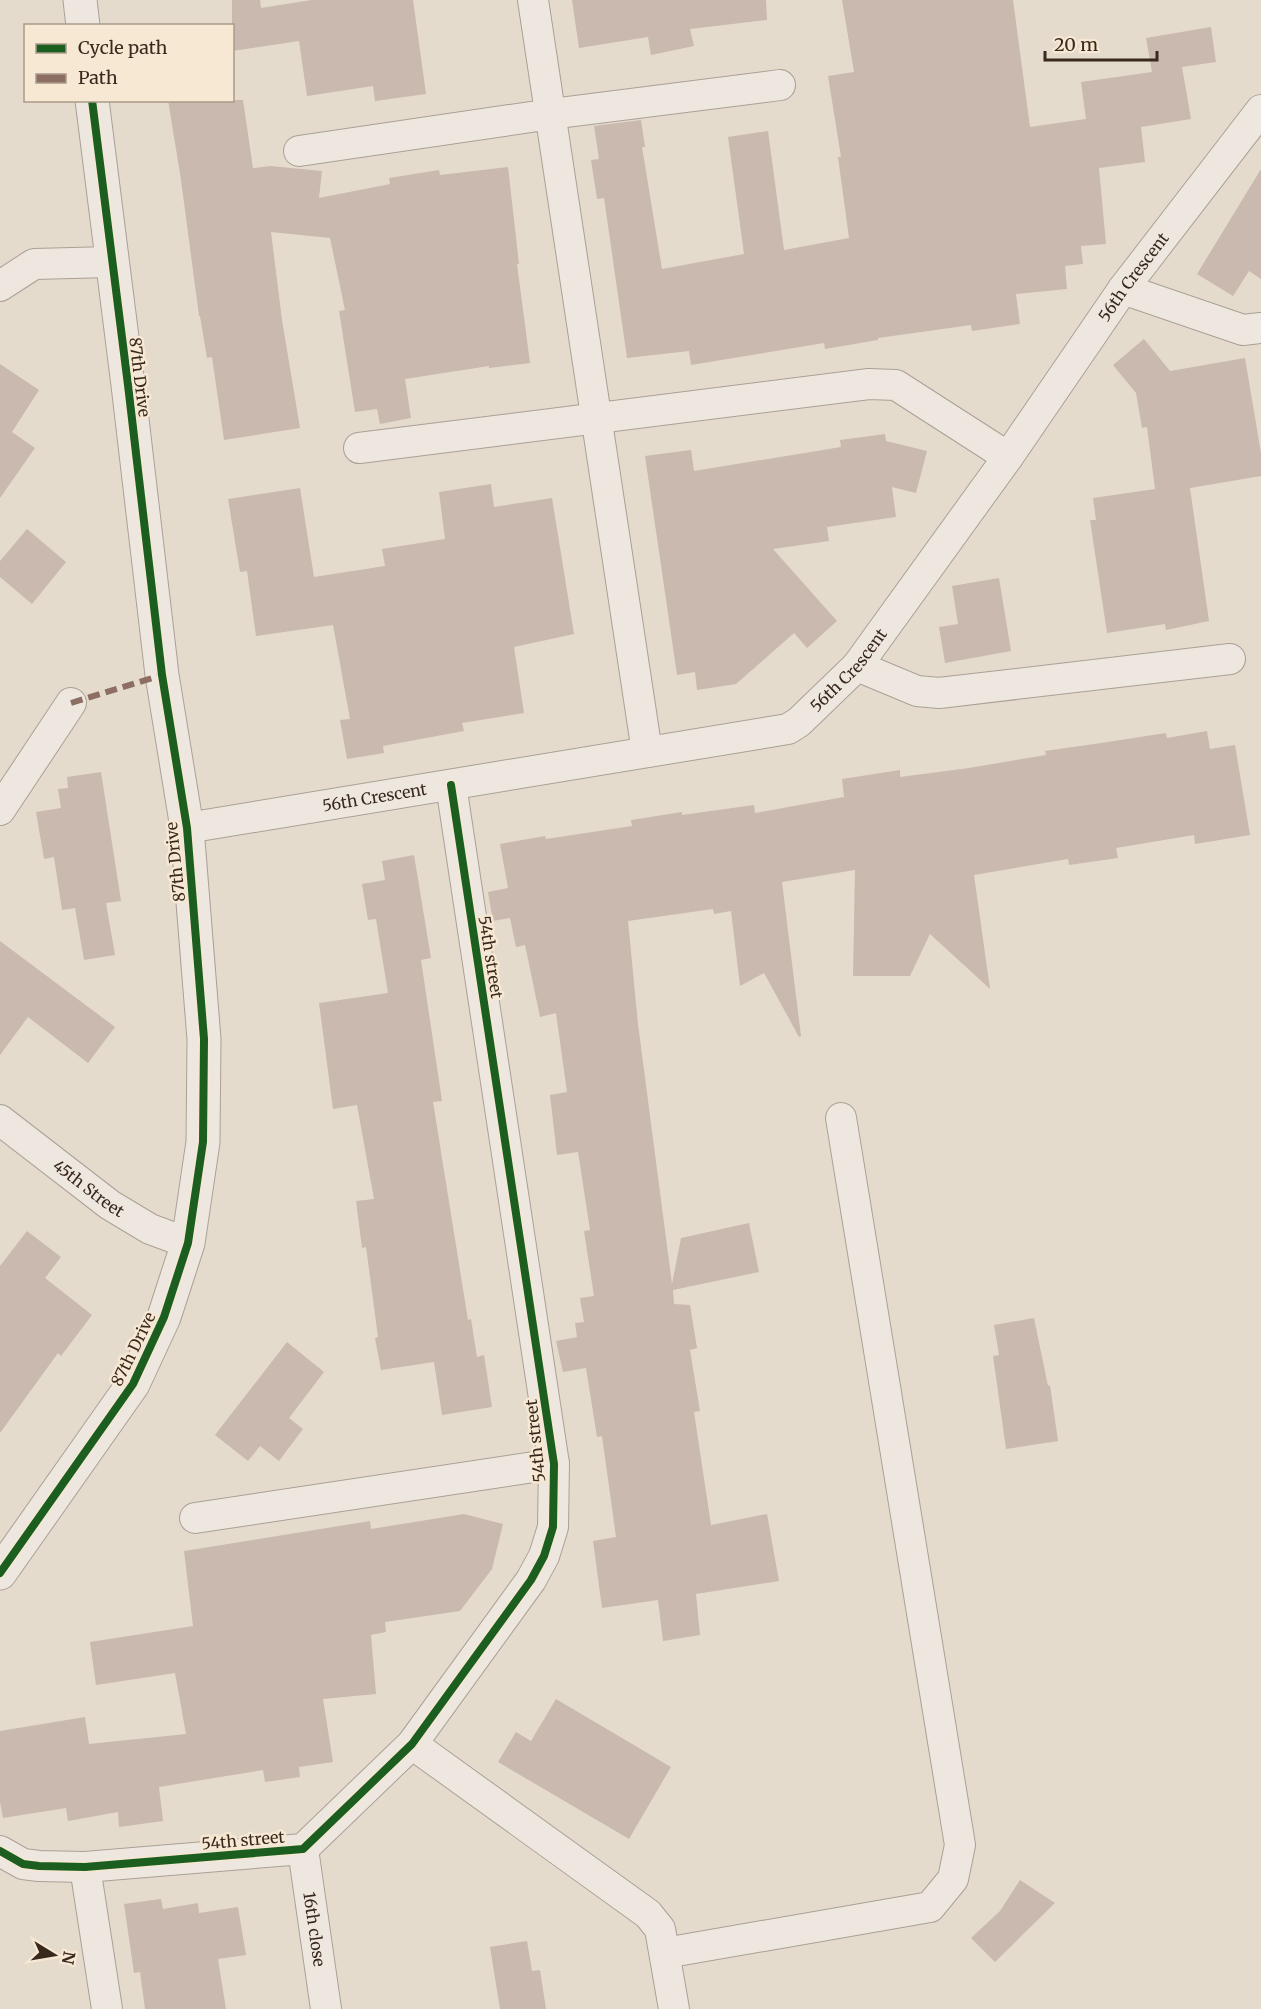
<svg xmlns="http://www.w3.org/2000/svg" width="1261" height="2009" font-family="Merriweather,serif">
  <rect width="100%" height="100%" fill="#e5dbcd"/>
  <g fill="#c9b9ae">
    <path d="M 232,0 L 260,0 L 261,8 L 311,0 L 413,0 L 426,94 L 375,101 L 373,86 L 307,96 L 299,41 L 232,51 Z"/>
    <path d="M 572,0 L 766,0 L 767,20 L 690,29 L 694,46 L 651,55 L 648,37 L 579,48 Z"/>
    <path d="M 842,0 L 1013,0 L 1030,127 L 1086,119 L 1081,82 L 1152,72 L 1146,38 L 1211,27 L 1216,62 L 1182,67 L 1191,119 L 1141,127 L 1145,162 L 1099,168 L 1106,244 L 1081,246 L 1083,264 L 1065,266 L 1067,289 L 1016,294 L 1020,324 L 972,331 L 971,325 L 878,338 L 878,340 L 825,349 L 824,343 L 691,365 L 689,351 L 627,358 L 604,198 L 597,199 L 591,160 L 599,159 L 594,126 L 641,120 L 645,147 L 642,147 L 662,269 L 744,254 L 728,137 L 768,131 L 784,250 L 849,238 L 838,157 L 841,157 L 828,76 L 854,72 Z"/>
    <path d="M 168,100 L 243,100 L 253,168 L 270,166 L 322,171 L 319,198 L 390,184 L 389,178 L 439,170 L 440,175 L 508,167 L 519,264 L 517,264 L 530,363 L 489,368 L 489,366 L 405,379 L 411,418 L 380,424 L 377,409 L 355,412 L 339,311 L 345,310 L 330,238 L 271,232 L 282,320 L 300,428 L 224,440 L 212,357 L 207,358 L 200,316 L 199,316 L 181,180 Z"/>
    <path d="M 1261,169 L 1261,279 L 1249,271 L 1233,296 L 1197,274 Z"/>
    <path d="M 1144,339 L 1170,371 L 1245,358 L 1261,453 L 1261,476 L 1190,488 L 1209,621 L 1166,630 L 1165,624 L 1107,633 L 1090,520 L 1096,520 L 1093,498 L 1155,489 L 1147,427 L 1142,428 L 1136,393 L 1113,365 Z"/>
    <path d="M 0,364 L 39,390 L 12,432 L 35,448 L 0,498 Z"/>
    <path d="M 885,434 L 886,441 L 927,451 L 916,493 L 892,487 L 896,517 L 827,527 L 829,541 L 773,549 L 837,621 L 807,648 L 794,633 L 736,684 L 697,690 L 695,672 L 677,675 L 645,456 L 691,450 L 694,471 L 841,447 L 840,440 Z"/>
    <path d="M 491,484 L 494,507 L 552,498 L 574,634 L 514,647 L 524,713 L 462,723 L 464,731 L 383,746 L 384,753 L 347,759 L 340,720 L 350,719 L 333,625 L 256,636 L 247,571 L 240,572 L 228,499 L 300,488 L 314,577 L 385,566 L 382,549 L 445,539 L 439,492 Z"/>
    <path d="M 27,529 L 66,562 L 32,604 L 0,577 L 0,561 Z"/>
    <path d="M 999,578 L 1011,651 L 945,663 L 939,627 L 958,624 L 952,586 Z"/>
    <path d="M 1207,731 L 1210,749 L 1235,745 L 1250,835 L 1195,844 L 1194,835 L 1116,848 L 1118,858 L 1069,865 L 1068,859 L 974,875 L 990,989 L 930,934 L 910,976 L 853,976 L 855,870 L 782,882 L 801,1036 L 799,1037 L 764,973 L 740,986 L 731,911 L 714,914 L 713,909 L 628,921 L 638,1024 L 672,1284 L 681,1238 L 749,1223 L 759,1272 L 673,1290 L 674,1304 L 690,1305 L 697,1348 L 690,1350 L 700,1411 L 694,1412 L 711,1525 L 767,1514 L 779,1581 L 696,1594 L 700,1635 L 663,1641 L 658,1600 L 602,1608 L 593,1541 L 616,1537 L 602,1436 L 597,1437 L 586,1368 L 563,1372 L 556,1341 L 577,1337 L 575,1323 L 584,1322 L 580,1298 L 594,1296 L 584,1231 L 590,1230 L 578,1152 L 557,1155 L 550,1095 L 567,1092 L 556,1013 L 540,1017 L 525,945 L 516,947 L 510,918 L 493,921 L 488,892 L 508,888 L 500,844 L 545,836 L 546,839 L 632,826 L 631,820 L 682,812 L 682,815 L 754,805 L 755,813 L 844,797 L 842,779 L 900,770 L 900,777 L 969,768 L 1046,755 L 1045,751 L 1101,743 L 1166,733 L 1167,738 Z"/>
    <path d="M 101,772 L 121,901 L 106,903 L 115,955 L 84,960 L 75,908 L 62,910 L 54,857 L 44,859 L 36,812 L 61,808 L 58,789 L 68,788 L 67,777 Z"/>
    <path d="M 414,855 L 431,958 L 421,960 L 442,1101 L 433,1102 L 468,1320 L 471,1319 L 477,1357 L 484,1355 L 492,1407 L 442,1415 L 434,1362 L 381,1370 L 375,1338 L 378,1337 L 366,1247 L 362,1248 L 356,1201 L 374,1199 L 357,1105 L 333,1109 L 319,1003 L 388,993 L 376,919 L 368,920 L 362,884 L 385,880 L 382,861 Z"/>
    <path d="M 0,941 L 115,1027 L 88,1063 L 28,1017 L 0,1055 Z"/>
    <path d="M 27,1231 L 61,1257 L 45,1278 L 92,1315 L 61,1356 L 58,1353 L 0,1433 L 0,1266 Z"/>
    <path d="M 1034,1318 L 1048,1386 L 1050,1385 L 1058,1441 L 1006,1449 L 993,1356 L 999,1355 L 994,1325 Z"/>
    <path d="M 287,1342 L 324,1372 L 289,1418 L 303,1429 L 279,1461 L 260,1446 L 248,1461 L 215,1435 Z"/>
    <path d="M 464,1514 L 503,1524 L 492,1569 L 460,1611 L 385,1622 L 386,1632 L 371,1635 L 376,1694 L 323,1699 L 333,1762 L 299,1767 L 300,1777 L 265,1782 L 263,1770 L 159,1787 L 163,1821 L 119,1827 L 118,1812 L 68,1821 L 66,1808 L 3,1818 L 0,1802 L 0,1731 L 85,1717 L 89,1744 L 186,1734 L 175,1673 L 96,1685 L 90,1642 L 193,1626 L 184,1551 L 370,1521 L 371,1529 Z"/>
    <path d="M 556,1699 L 671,1767 L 629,1839 L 498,1762 L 516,1732 L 531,1741 Z"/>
    <path d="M 1020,1880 L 1055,1903 L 995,1962 L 971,1938 L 1000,1911 Z"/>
    <path d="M 161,1899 L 163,1909 L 198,1903 L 199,1913 L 238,1907 L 246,1955 L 218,1959 L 226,2009 L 145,2009 L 140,1972 L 134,1973 L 124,1904 Z"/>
    <path d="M 527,1941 L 532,1971 L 540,1970 L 546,2009 L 500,2009 L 490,1947 Z"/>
  </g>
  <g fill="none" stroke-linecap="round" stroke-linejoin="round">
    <g stroke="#aaa096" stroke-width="32">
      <g id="minor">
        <path d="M 533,0 L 647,752"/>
        <path d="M 299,151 L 551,114 L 780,85"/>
        <path d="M 0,286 L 34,264 L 111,262"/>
        <path d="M 1123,289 L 1243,330 L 1261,328"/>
        <path d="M 359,448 L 869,384 L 896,385 L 1008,457"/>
        <path d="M 857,666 L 917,691 L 939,693 L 1230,659"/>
        <path d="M 0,810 L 71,703"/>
        <path id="s1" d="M 187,828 L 788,729 L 799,722 L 857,666 L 1008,457 L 1123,289 L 1261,110"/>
        <path id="s2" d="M 0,1120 L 110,1205 L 150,1229 L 188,1243"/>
        <path d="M 195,1518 L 554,1464"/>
        <path d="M 412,1744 L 648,1914 L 660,1929 L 674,2009"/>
        <path id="s3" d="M 303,1849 L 326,2009"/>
        <path d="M 0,1851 L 23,1864 L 39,1866 L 85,1867 L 303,1849 L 412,1744 L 531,1580 L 544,1556 L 553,1527 L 554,1464 L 451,785"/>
        <path d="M 85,1867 L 107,2009"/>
        <path d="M 665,1953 L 930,1907 L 953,1879 L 960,1845 L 841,1118"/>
      </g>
    </g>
    <g stroke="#aaa096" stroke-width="35">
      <g id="tertiary">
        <path d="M 80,0 L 83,26"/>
        <path d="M 0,1573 L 133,1384 L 164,1317 L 188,1243 L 203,1142 L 204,1039 L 187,828 L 162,675 L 128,385 L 92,100"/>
      </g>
    </g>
    <use href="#minor" stroke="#ede7df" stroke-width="30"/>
    <use href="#tertiary" stroke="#ede7df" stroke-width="33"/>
    <path stroke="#8d6e63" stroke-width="6" stroke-dasharray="12 6" stroke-linecap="butt" d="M 71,703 L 162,675"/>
    <g stroke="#f6e8d2" stroke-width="11">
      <g id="cycleway">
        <path d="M 0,1573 L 133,1384 L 164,1317 L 188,1243 L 203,1142 L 204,1039 L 187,828 L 162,675 L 128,385 L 92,100"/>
        <path d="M 0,1851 L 23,1864 L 39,1866 L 85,1867 L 303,1849 L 412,1744 L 531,1580 L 544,1556 L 553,1527 L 554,1464 L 451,785"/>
      </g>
    </g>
    <use href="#cycleway" stroke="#1b5e20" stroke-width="8"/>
  </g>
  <g text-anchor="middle" stroke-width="5" stroke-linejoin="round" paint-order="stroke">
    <g font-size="16" fill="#39281e" stroke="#f6e8d2">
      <text dy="6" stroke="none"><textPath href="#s1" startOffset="1180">56th Crescent</textPath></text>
      <text transform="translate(140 377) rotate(83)" y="6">87th Drive</text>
      <text dy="6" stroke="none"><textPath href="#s1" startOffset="694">56th Crescent</textPath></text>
      <text dy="6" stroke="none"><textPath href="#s1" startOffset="190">56th Crescent</textPath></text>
      <text transform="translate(175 862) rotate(-96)" y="6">87th Drive</text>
      <text transform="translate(491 957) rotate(81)" y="6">54th street</text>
      <text dy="6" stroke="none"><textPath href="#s2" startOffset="112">45th Street</textPath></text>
      <text transform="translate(133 1349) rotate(-64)" y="6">87th Drive</text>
      <text transform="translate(535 1441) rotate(-96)" y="6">54th street</text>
      <text transform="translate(243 1840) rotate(-5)" y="6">54th street</text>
      <text dy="6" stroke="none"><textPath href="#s3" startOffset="81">16th close</textPath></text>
    </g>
  </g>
  <rect x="24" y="24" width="210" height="78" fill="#f6e8d2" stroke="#aa9b8a" stroke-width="1.5"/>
  <rect x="36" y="44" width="30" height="9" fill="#1b5e20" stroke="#aa9b8a" stroke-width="1.5"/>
  <text x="78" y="54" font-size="18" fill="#39281e">Cycle path</text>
  <rect x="36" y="74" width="30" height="9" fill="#8d6e63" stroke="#aa9b8a" stroke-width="1.5"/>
  <text x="78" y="84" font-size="18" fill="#39281e">Path</text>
  <g transform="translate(54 1955) rotate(101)" stroke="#f6e8d2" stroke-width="4.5" paint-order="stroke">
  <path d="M0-4.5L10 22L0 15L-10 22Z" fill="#39281e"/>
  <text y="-9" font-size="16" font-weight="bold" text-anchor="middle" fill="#39281e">N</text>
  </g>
  <path d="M1045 51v9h112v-9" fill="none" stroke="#39281e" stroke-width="3"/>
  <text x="1054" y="51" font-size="18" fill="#39281e" stroke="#f6e8d2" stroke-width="4.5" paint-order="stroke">20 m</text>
</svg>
